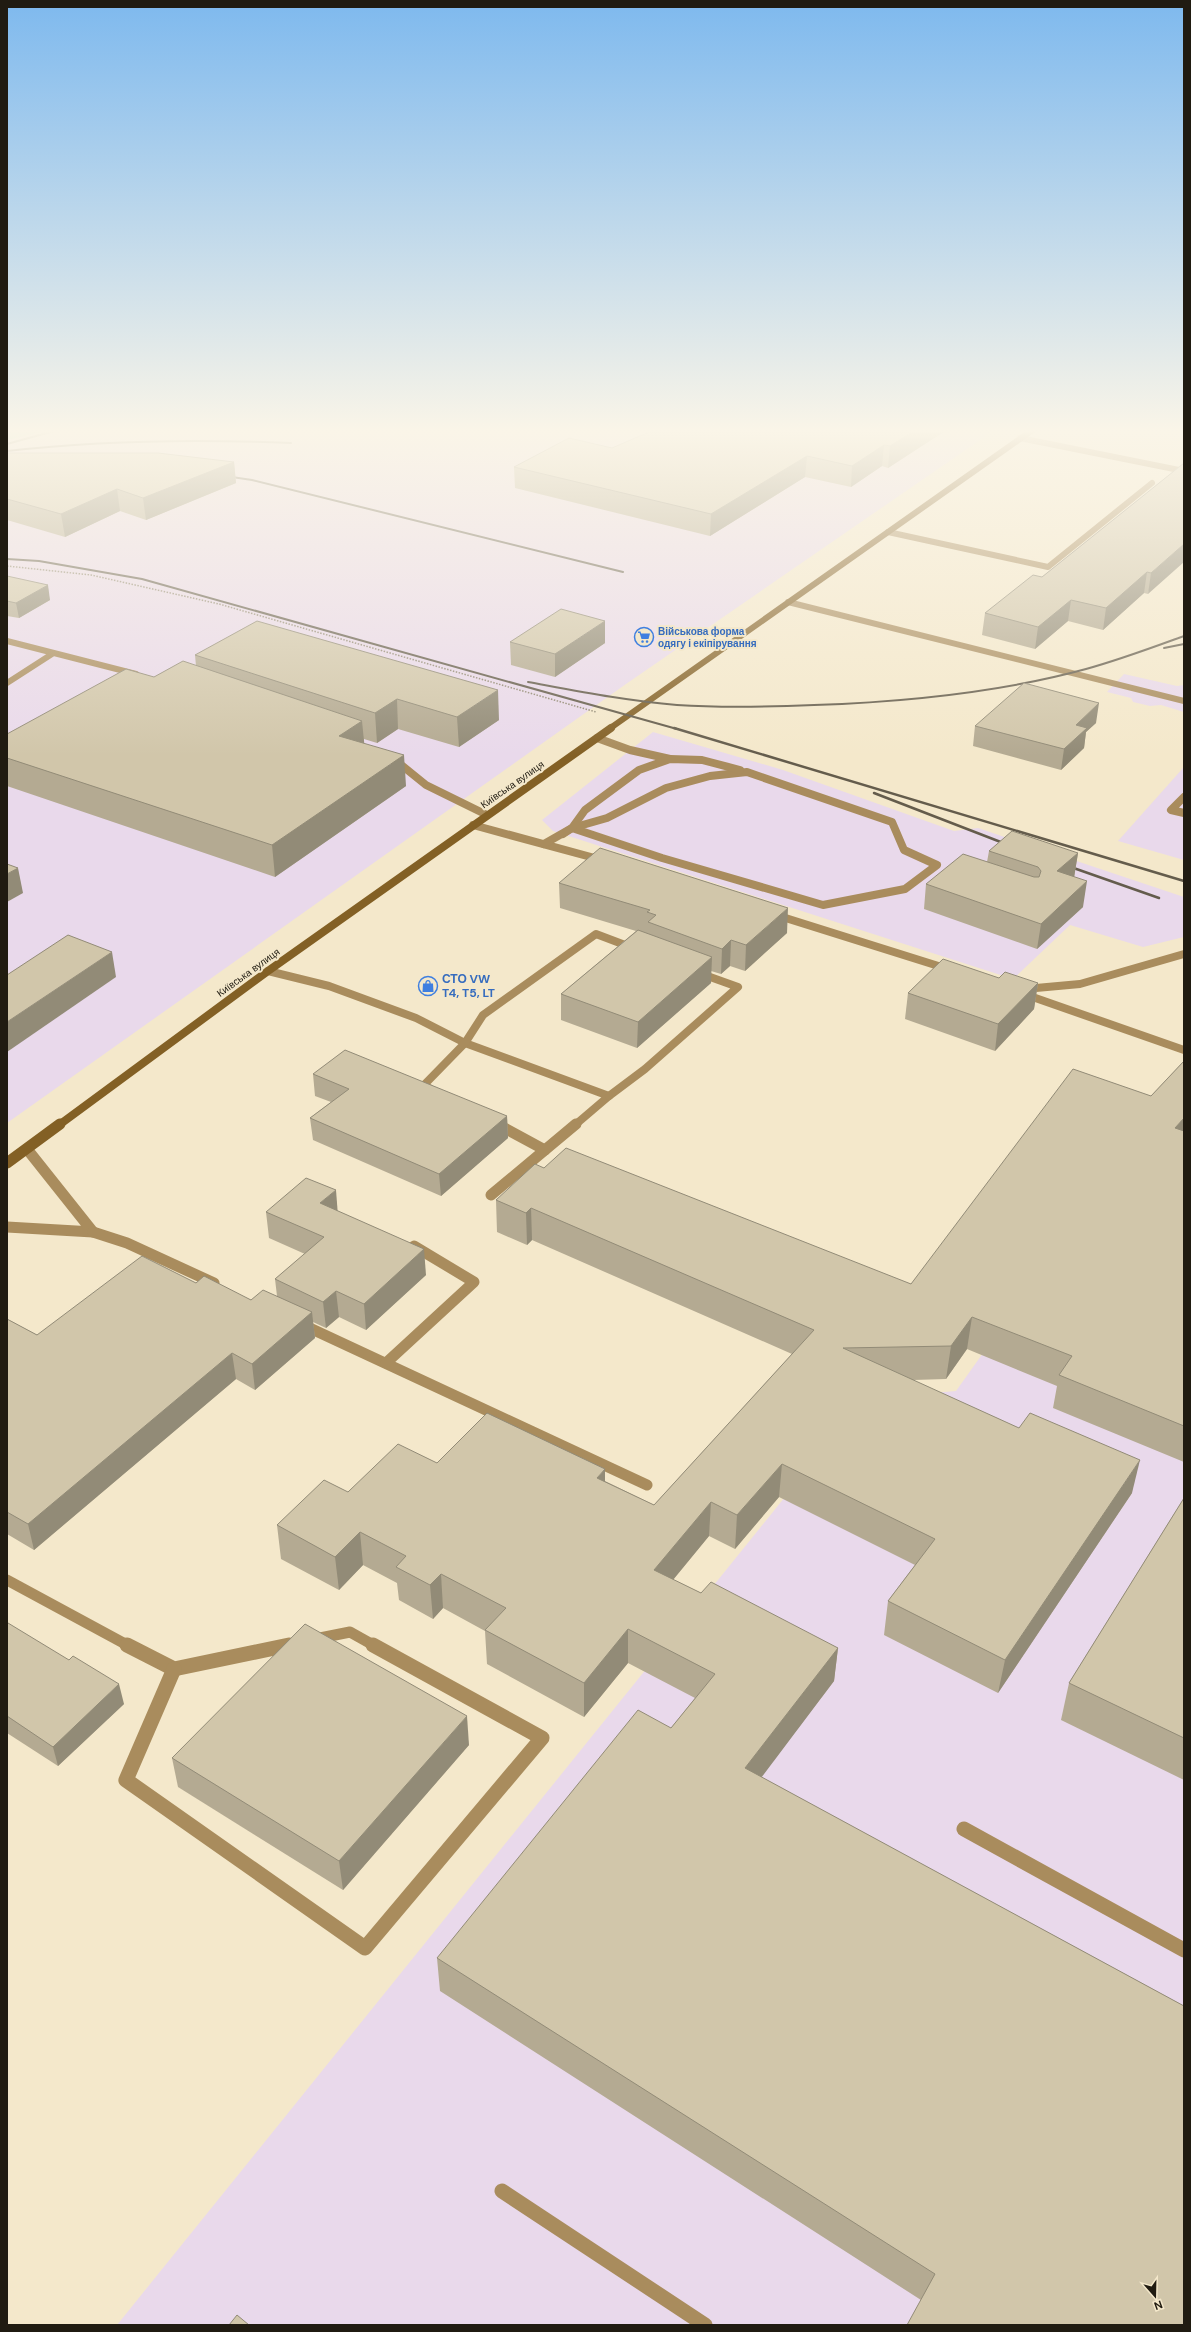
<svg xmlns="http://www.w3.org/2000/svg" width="1191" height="2332" font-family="'DM Sans',sans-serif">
  <rect width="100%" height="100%" fill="#f4e8cb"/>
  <g fill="#e9d9eb">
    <path d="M 53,429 L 996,429 L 626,684 L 7,1123 L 7,440 Z"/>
    <path d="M 1124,674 L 1177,686 L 1184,685 L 1184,712 L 1161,705 L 1150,706 L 1133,702 L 1131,698 L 1107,692 Z"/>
    <path d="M 653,732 L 783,770 L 954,831 L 978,828 L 1184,897 L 1184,937 L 1143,947 L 1070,925 L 1013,979 L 553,831 L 542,820 Z"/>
    <path d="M 1184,767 L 1184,860 L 1118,841 Z"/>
    <path d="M 1184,1071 L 1184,2325 L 117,2325 L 864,1399 L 956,1391 Z"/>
  </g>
  <path fill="#a0e5be" d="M 7,429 L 53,429 L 7,440 Z"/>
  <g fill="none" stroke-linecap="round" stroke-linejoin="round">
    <path stroke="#918874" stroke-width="1.5" stroke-dasharray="1.5 1.5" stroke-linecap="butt" d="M 7,566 L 91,575 L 219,604 L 596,712"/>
    <g stroke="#a98c5d" stroke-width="6">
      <path d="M 1020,438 L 1184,471"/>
      <path d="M 888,532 L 1048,567 L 1152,483"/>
      <path d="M 788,602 L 1184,701"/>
      <path d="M 7,641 L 136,674"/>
      <path d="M 7,683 L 52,654"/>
    </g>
    <g stroke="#a98c5d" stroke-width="8">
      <path d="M 597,738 L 630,750 L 670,759"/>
      <path d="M 395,760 L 426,785 L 487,815"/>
      <path d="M 747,772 L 892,822 L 904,850 L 937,865 L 905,889 L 823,905 L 662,858 L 572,828 L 607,818 L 666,788 L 710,776 Z"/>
      <path d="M 1184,797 L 1171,810 L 1184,813"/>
      <path d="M 473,825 L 602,860"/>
      <path d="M 563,834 L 572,828"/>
      <path d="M 544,844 L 572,828 L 585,810 L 639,770 L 670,759 L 702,760 L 740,770"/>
      <path d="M 776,915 L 948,969"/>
      <path d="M 268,971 L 329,986 L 416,1018 L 465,1043 L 609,1096 L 575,1125"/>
      <path d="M 1025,989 L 1080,984 L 1184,954"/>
      <path d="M 1024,994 L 1184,1050"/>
      <path d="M 432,1090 L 424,1085 L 465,1043 L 483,1015 L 596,934 L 633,948"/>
      <path d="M 609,1096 L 645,1069 L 738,987 L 699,973"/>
      <path d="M 496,1123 L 499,1125"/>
    </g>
    <g stroke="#a98c5d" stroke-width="11">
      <path d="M 497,1124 L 545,1150"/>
      <path d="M 491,1195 L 576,1124"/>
      <path d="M 7,1227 L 93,1232 L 27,1149"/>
      <path d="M 93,1232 L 127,1243 L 214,1283"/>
      <path d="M 301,1324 L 647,1485"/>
      <path d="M 386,1363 L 474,1282 L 414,1246"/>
      <path d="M 7,1580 L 129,1646"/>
      <path d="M 315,1639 L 350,1632 L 375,1646"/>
      <path d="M 284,1646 L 297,1643"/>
    </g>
    <g stroke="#a98c5d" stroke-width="15">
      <path d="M 127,1645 L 174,1669 L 289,1645"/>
      <path d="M 174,1669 L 126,1780 L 365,1948 L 542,1738 L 373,1645"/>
      <path d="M 964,1829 L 1184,1950"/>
      <path d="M 502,2191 L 705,2325"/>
    </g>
    <path stroke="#836025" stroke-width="6" d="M 609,729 L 1034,429"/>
    <path stroke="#836025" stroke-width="8" d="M 59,1125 L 268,971 L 611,728"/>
    <path stroke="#836025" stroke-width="11" d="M 7,1163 L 60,1124"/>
    <g stroke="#645c4c" stroke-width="2">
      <path d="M 7,444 L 61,429"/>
      <path d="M 7,451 C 102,440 196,439 291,443"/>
      <path d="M 225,476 L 252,480 L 623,572"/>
      <path d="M 7,559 L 39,561 L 142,579 L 677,729"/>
      <path d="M 1164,648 L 1184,644"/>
      <path d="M 528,682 C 577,691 627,701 677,705 C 722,708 768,707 814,705 C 905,702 998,693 1086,669 C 1119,660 1151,648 1184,636"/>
    </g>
    <g stroke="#645c4c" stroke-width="2.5">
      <path d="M 674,728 L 1184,881"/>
      <path d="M 874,793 L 1011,846"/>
      <path d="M 1065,865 L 1159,898"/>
    </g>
  </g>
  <g fill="#b4aa92">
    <path d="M 656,429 L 948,429 L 888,468 L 882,466 L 851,487 L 805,477 L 710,536 L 515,488 L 514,467 L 612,448 Z"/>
    <path d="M 7,453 L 234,462 L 236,483 L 146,520 L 120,511 L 65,537 L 7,520 Z"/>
    <path d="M 1184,463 L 1148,594 L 1144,593 L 1103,630 L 1068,621 L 1035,649 L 982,635 L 985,613 L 1042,577 Z"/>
    <path d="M 7,576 L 50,600 L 19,618 L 7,616 Z"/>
    <path d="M 510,642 L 605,643 L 555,677 L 511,665 Z"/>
    <path d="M 195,655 L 499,720 L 459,747 L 398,729 L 377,743 L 364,739 L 364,743 L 406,786 L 275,877 L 7,786 L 7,734 L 154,677 L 196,666 Z"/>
    <path d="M 1096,723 L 1086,732 L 1084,748 L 1061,770 L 973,746 L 975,726 Z"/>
    <path d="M 989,851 L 1078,853 L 1074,877 L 1083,907 L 1037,949 L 924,909 L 926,884 L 987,862 Z"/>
    <path d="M 559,883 L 787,933 L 745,971 L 730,966 L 721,974 L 711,971 L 711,983 L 637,1048 L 561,1020 L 561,994 L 636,931 L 560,908 Z"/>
    <path d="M 999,978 L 1038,983 L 1034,1009 L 995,1051 L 905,1019 L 908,993 Z"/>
    <path d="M 1184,1061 L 1184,1462 L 1053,1408 L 1057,1386 L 967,1349 L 946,1379 L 913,1380 L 1132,1493 L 998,1693 L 884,1635 L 888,1601 L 915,1565 L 779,1497 L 735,1549 L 709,1536 L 673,1580 L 701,1593 L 838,1648 L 834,1681 L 761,1777 L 1184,2006 L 921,2300 L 440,1991 L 437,1958 L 671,1728 L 695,1698 L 628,1663 L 584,1717 L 487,1664 L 485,1631 L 443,1608 L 433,1619 L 399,1600 L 397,1583 L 363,1565 L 339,1590 L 281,1559 L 277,1525 L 348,1492 L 437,1463 L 605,1481 L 654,1505 L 792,1354 L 532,1240 L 527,1245 L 497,1232 L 496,1200 L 544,1168 L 911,1284 L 1151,1096 Z"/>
    <path d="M 313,1074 L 507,1116 L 508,1138 L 441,1196 L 313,1140 L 310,1118 L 331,1102 L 315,1096 Z"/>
    <path d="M 338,1211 L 426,1275 L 366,1330 L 339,1317 L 326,1328 L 313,1322 L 315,1338 L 255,1390 L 236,1379 L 34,1550 L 7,1534 L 7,1319 L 37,1335 L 196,1283 L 251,1300 L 277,1296 L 275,1279 L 305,1254 L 269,1238 L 266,1212 Z"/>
    <path d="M 1184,1498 L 1184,1780 L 1061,1720 L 1069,1683 Z"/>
    <path d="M 7,1624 L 124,1704 L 58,1766 L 7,1733 Z"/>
    <path d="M 469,1745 L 343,1890 L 178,1787 L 172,1758 Z"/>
  </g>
  <g fill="#928b77">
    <path d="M 917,429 L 948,429 L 888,468 L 890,446 Z"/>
    <path d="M 884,445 L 882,466 L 851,487 L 852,466 Z"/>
    <path d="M 807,456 L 805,477 L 710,536 L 711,514 Z"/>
    <path d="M 234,462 L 236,483 L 146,520 L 143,498 Z"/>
    <path d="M 117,489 L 120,511 L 65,537 L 61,514 Z"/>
    <path d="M 1184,544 L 1184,562 L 1148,594 L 1151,573 Z"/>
    <path d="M 1147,572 L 1144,593 L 1103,630 L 1106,608 Z"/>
    <path d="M 48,585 L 50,600 L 19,618 L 16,603 Z"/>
    <path d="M 1071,600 L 1068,621 L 1035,649 L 1038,627 Z"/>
    <path d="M 605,621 L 605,643 L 555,677 L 555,654 Z"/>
    <path d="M 498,690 L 499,720 L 459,747 L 457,717 Z"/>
    <path d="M 397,699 L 398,729 L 377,743 L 375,713 Z"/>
    <path d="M 1099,703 L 1096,723 L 1086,732 L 1084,748 L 1061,770 L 1064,749 L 1076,725 Z"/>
    <path d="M 362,721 L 365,751 L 339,736 Z"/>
    <path d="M 404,755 L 406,786 L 275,877 L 272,845 Z"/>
    <path d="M 1078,853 L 1074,878 L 1057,871 Z"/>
    <path d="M 18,868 L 23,893 L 7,902 L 7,874 Z"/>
    <path d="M 1087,881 L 1083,907 L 1037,949 L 1041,924 Z"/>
    <path d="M 788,908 L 787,933 L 745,971 L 746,945 Z"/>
    <path d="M 731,940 L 730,966 L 721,974 L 722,949 Z"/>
    <path d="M 112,952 L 116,977 L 7,1052 L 7,1022 Z"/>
    <path d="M 712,957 L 711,983 L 637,1048 L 638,1022 Z"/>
    <path d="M 1038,983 L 1034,1009 L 995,1051 L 998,1024 Z"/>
    <path d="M 507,1116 L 508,1138 L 441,1196 L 439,1174 Z"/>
    <path d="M 1184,1118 L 1184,1142 L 1175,1128 Z"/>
    <path d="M 336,1190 L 338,1216 L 320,1203 Z"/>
    <path d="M 531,1208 L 532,1240 L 527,1245 L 526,1213 Z"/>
    <path d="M 424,1249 L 426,1275 L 366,1330 L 364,1304 Z"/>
    <path d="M 336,1291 L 339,1317 L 326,1328 L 323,1302 Z"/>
    <path d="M 312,1312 L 315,1338 L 255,1390 L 252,1364 Z"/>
    <path d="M 972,1317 L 967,1349 L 946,1379 L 951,1346 Z"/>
    <path d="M 232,1353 L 236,1379 L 34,1550 L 28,1524 Z"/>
    <path d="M 1140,1460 L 1132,1493 L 998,1693 L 1005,1660 Z"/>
    <path d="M 782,1464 L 779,1497 L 735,1549 L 737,1515 Z"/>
    <path d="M 605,1469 L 605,1502 L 597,1478 Z"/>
    <path d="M 711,1502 L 709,1536 L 653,1604 L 654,1570 Z"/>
    <path d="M 360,1532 L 363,1565 L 339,1590 L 335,1557 Z"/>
    <path d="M 441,1574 L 443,1608 L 433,1619 L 430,1585 Z"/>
    <path d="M 628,1629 L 628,1663 L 584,1717 L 584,1683 Z"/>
    <path d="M 838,1648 L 834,1681 L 743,1802 L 745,1768 Z"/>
    <path d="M 119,1684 L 124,1704 L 58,1766 L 53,1747 Z"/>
    <path d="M 467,1716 L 469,1745 L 343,1890 L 339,1861 Z"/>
  </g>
  <g fill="#d1c6aa" stroke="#928b77">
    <path d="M 656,429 L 917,429 L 890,446 L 884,445 L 852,466 L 807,456 L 711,514 L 514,467 L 569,438 L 612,448 Z"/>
    <path d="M 7,453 L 158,453 L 234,462 L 143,498 L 117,489 L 61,514 L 7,499 Z"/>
    <path d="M 1184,463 L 1184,544 L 1151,573 L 1147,572 L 1106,608 L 1071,600 L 1038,627 L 985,613 L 1033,575 L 1042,577 Z"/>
    <path d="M 7,576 L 48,585 L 16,603 L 7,601 Z"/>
    <path d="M 561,609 L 605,621 L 555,654 L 510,642 Z"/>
    <path d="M 257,621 L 498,690 L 457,717 L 397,699 L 375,713 L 195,655 Z"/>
    <path d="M 183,661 L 362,721 L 339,736 L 404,755 L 272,845 L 7,758 L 7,734 L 126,669 L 154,677 Z"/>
    <path d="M 1024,683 L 1099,703 L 1076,725 L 1087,728 L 1064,749 L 975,726 Z"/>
    <path d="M 1012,831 L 1078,853 L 1057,871 L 1087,881 L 1041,924 L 926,884 L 963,854 L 1034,877 L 1039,877 L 1041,871 L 1038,867 L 989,851 Z"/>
    <path d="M 600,848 L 788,908 L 746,945 L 731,940 L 722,949 L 648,922 L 656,915 L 647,912 L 650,910 L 559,883 Z"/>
    <path d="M 7,864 L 18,868 L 7,874 Z"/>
    <path d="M 638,930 L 712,957 L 638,1022 L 561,994 Z"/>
    <path d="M 68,935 L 112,952 L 7,1022 L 7,975 Z"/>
    <path d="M 943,959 L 999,978 L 1005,972 L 1038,983 L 998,1024 L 908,993 Z"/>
    <path d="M 345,1050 L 507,1116 L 439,1174 L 310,1118 L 349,1089 L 313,1074 Z"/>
    <path d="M 1184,1061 L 1184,1118 L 1175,1128 L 1184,1131 L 1184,1426 L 1059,1375 L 1072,1356 L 972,1317 L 951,1346 L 843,1348 L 1019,1428 L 1030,1413 L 1140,1460 L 1005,1660 L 888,1601 L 935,1539 L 782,1464 L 737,1515 L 711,1502 L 654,1570 L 701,1593 L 711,1582 L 838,1648 L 745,1768 L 1184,2006 L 1184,2325 L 907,2325 L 935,2274 L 437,1958 L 638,1710 L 671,1728 L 715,1674 L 628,1629 L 584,1683 L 485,1630 L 506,1608 L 441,1574 L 430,1585 L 396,1567 L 406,1556 L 360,1532 L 335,1557 L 277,1525 L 324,1480 L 348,1492 L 398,1444 L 437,1463 L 487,1413 L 605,1469 L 597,1478 L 654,1505 L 814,1330 L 531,1208 L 526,1213 L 496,1200 L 535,1164 L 544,1168 L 566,1148 L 911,1284 L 1073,1069 L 1151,1096 Z"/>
    <path d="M 306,1178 L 336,1190 L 320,1203 L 424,1249 L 364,1304 L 336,1291 L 323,1302 L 275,1279 L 324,1237 L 266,1212 Z"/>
    <path d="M 142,1256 L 196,1283 L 204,1276 L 251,1300 L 263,1290 L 312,1312 L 252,1364 L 232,1353 L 28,1524 L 7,1512 L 7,1319 L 37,1335 Z"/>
    <path d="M 1184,1498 L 1184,1738 L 1069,1683 Z"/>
    <path d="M 8,1623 L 69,1660 L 73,1656 L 119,1684 L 53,1747 L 7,1716 L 7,1624 Z"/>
    <path d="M 305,1624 L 467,1716 L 339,1861 L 172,1758 Z"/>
    <path d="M 237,2315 L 249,2325 L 229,2325 Z"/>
  </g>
  <linearGradient id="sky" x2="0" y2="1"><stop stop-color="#7eb9ee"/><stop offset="0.57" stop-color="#faf5e8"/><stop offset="1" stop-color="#faf5e8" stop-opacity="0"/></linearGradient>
  <rect width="1191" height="756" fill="url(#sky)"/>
  <defs>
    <g id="supermarket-ring" transform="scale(1)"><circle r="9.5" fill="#f4e8cb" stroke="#3f7fe0" stroke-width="1.5"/><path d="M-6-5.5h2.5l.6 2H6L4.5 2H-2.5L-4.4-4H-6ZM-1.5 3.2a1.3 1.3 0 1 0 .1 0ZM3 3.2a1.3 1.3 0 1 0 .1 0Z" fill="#3f7fe0"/></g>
    <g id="shop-ring" transform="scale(1)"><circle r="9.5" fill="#f4e8cb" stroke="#3f7fe0" stroke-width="1.5"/><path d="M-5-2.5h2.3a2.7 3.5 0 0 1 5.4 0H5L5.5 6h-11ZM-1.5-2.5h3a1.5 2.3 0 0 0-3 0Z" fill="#3f7fe0"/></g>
  </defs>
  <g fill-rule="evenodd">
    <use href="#supermarket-ring" x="644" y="637"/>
    <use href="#shop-ring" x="428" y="986"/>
  </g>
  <g text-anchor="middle" stroke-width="4" stroke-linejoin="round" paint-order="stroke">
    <g font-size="10" font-weight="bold" fill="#366cbe" stroke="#f4e8cb" text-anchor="start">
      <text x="658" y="635">Військова форма<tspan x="658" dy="12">одягу і екіпірування</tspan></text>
    </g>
    <g font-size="10" fill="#201b11" stroke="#f4e8cb">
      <text transform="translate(512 784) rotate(-35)" y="4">Київська вулиця</text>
      <text transform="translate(248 972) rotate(-36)" y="4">Київська вулиця</text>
    </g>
    <g font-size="12" font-weight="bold" fill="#366cbe" stroke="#f4e8cb" text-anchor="start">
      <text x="442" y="983">СТО VW<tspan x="442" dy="14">T4, T5, LT</tspan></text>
    </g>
  </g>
  <rect width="1191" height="2332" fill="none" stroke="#201b11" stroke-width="16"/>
  <g transform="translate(1155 2296) rotate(160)" stroke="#f4e8cb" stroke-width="3" paint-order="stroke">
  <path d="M0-3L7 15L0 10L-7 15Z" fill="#201b11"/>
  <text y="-6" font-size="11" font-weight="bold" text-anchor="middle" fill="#201b11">N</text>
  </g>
</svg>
